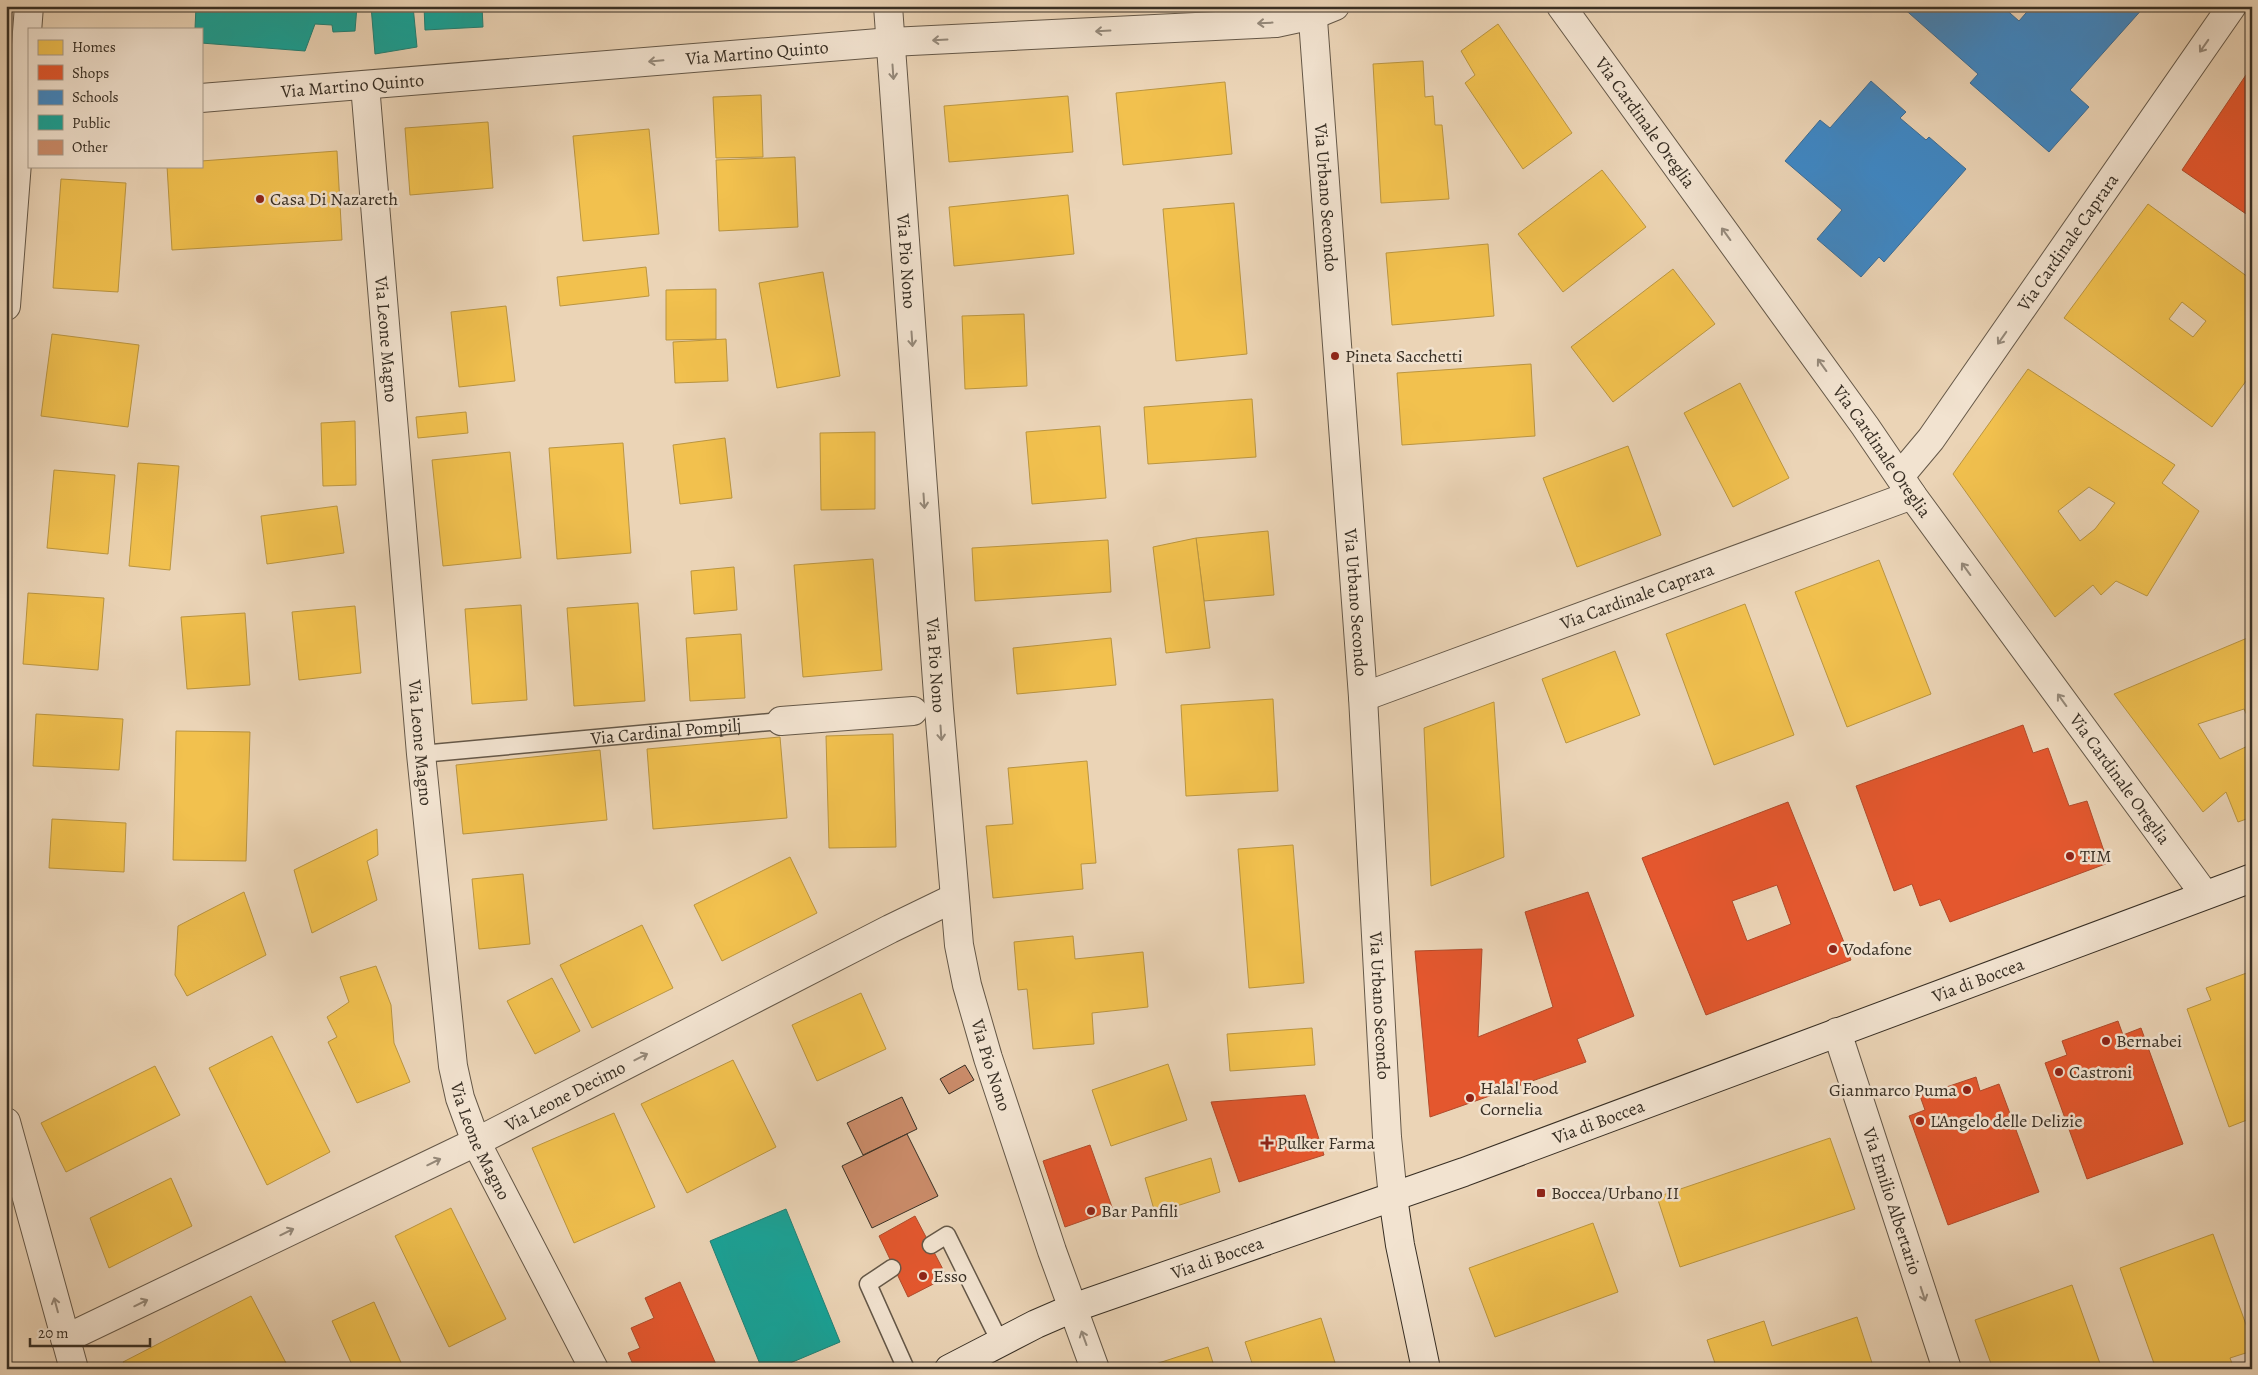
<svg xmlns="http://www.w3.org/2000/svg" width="2258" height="1375" font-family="Alegreya,serif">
  <rect width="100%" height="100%" fill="#ebd4b6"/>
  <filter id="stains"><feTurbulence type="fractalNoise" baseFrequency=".004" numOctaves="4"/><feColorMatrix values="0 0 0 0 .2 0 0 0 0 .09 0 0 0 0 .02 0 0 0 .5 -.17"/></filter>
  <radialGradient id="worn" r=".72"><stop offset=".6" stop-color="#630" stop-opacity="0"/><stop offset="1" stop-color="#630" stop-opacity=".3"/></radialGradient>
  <g fill="#f2c14e" stroke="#ba9541" fill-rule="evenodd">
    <path d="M 1498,24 L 1572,133 L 1523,169 L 1465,83 L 1475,75 L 1461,51 Z"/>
    <path d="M 1423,61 L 1425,97 L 1433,96 L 1435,125 L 1442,125 L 1449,199 L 1381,203 L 1373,64 Z"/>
    <path d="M 1225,82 L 1232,154 L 1123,165 L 1116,93 Z"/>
    <path d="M 761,95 L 763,157 L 716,158 L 713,97 Z"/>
    <path d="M 1068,96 L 1073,152 L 949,162 L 944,106 Z"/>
    <path d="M 488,122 L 493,188 L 410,195 L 405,128 Z"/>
    <path d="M 649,129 L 659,234 L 583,241 L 573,136 Z"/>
    <path d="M 337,151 L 342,240 L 172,250 L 167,166 L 201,166 L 201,161 Z"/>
    <path d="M 795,157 L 798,227 L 719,231 L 716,160 Z"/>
    <path d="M 1602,170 L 1646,227 L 1563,292 L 1518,234 Z"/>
    <path d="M 61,179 L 126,183 L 118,292 L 53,288 Z"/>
    <path d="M 1068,195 L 1074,254 L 954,266 L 949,207 Z"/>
    <path d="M 1234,203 L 1247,354 L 1176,361 L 1163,209 Z"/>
    <path d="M 2148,204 L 2252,280 L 2252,373 L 2212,427 L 2064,318 ZM 2182,302 L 2206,321 L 2193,337 L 2169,319 Z"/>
    <path d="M 1488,244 L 1494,316 L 1392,325 L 1386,253 Z"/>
    <path d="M 646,267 L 649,296 L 560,306 L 557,277 Z"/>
    <path d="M 1673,269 L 1715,324 L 1613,402 L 1571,347 Z"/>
    <path d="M 823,272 L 840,376 L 777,388 L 759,283 Z"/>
    <path d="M 716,289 L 716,339 L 666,340 L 666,290 Z"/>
    <path d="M 506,306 L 515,381 L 459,387 L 451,312 Z"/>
    <path d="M 1024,314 L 1027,386 L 965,389 L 962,316 Z"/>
    <path d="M 52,334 L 139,345 L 128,427 L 41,416 Z"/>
    <path d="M 726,339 L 728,381 L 675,383 L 673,342 Z"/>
    <path d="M 1531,364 L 1535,436 L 1402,445 L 1397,373 Z"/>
    <path d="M 2028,369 L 2175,465 L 2162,483 L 2199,511 L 2147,596 L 2116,581 L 2101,595 L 2093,585 L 2055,617 L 1953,474 ZM 2089,487 L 2115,503 L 2095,529 L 2080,541 L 2058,511 Z"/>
    <path d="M 1740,383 L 1789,478 L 1733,507 L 1684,413 Z"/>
    <path d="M 1252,399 L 1256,457 L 1148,464 L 1144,407 Z"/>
    <path d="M 466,412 L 468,433 L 418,438 L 416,417 Z"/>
    <path d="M 355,421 L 356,485 L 323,486 L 321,423 Z"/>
    <path d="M 1100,426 L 1106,498 L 1032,504 L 1026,432 Z"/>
    <path d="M 875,432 L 875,509 L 821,510 L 820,433 Z"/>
    <path d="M 725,438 L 732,498 L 680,504 L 673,445 Z"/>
    <path d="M 623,443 L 631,553 L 557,559 L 549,448 Z"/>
    <path d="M 1628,446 L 1661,535 L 1577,567 L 1543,478 Z"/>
    <path d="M 510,452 L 521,558 L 443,566 L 432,460 Z"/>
    <path d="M 138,463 L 179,466 L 170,570 L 129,566 Z"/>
    <path d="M 54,470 L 115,475 L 108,554 L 47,548 Z"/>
    <path d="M 337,506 L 344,553 L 267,564 L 261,516 Z"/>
    <path d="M 1268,531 L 1274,595 L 1204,601 L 1196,538 Z"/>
    <path d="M 1196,538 L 1210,648 L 1166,653 L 1153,547 Z"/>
    <path d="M 1108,540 L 1111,592 L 975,601 L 972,548 Z"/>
    <path d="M 873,559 L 882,670 L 803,677 L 794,565 Z"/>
    <path d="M 1879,560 L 1931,694 L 1847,727 L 1795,592 Z"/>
    <path d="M 734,567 L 737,610 L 694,614 L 691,571 Z"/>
    <path d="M 28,593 L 104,598 L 98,670 L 23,664 Z"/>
    <path d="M 638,603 L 645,701 L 574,706 L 567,608 Z"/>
    <path d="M 1745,604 L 1794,735 L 1714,765 L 1666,634 Z"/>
    <path d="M 521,605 L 527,700 L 472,704 L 465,609 Z"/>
    <path d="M 355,606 L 361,673 L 299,680 L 292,612 Z"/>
    <path d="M 245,613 L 250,685 L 187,689 L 181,617 Z"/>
    <path d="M 741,634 L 745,698 L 690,701 L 686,638 Z"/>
    <path d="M 2252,636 L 2252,726 L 2244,709 L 2198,724 L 2220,759 L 2252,744 L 2252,817 L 2238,822 L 2226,792 L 2203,812 L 2114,694 Z"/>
    <path d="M 1111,638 L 1116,685 L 1017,694 L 1013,648 Z"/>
    <path d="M 1615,651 L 1640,715 L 1566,743 L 1542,679 Z"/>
    <path d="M 1273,699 L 1278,791 L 1186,796 L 1181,705 Z"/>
    <path d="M 1494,702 L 1504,857 L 1431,886 L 1424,728 Z"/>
    <path d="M 36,714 L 123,719 L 119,770 L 33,766 Z"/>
    <path d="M 176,731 L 250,732 L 246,861 L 173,860 Z"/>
    <path d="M 893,734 L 896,847 L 829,848 L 826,736 Z"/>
    <path d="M 780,737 L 787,818 L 653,829 L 647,749 Z"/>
    <path d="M 600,750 L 607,820 L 463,834 L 456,765 Z"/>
    <path d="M 1087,761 L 1096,863 L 1081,864 L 1083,889 L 993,898 L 986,826 L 1013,824 L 1008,768 Z"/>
    <path d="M 52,819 L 126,823 L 124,872 L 49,868 Z"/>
    <path d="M 377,829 L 378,855 L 367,861 L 377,900 L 312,933 L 294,870 Z"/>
    <path d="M 1293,845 L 1304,983 L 1249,988 L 1238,849 Z"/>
    <path d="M 790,857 L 817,913 L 722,961 L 694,905 Z"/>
    <path d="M 523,874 L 530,944 L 479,949 L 472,879 Z"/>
    <path d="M 244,892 L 266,955 L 187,996 L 175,975 L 178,926 Z"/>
    <path d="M 642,925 L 673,988 L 592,1028 L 560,965 Z"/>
    <path d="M 1073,936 L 1075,959 L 1143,952 L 1148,1007 L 1092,1013 L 1094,1044 L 1033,1049 L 1027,989 L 1018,990 L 1014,942 Z"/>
    <path d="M 376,966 L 391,1005 L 394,1043 L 410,1082 L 357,1103 L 328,1042 L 337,1037 L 327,1017 L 349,1002 L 340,977 Z"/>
    <path d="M 2252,971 L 2252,1118 L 2229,1127 L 2187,1009 L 2211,1000 L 2206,988 Z"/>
    <path d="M 552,978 L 580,1031 L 535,1054 L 507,1001 Z"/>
    <path d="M 861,993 L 886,1049 L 817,1081 L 792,1025 Z"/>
    <path d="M 1312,1028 L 1315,1065 L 1230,1071 L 1227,1034 Z"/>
    <path d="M 272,1036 L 330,1152 L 267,1185 L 209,1068 Z"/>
    <path d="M 733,1060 L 776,1147 L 687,1193 L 641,1104 Z"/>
    <path d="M 1168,1064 L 1187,1120 L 1111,1146 L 1092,1090 Z"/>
    <path d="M 155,1066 L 180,1115 L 66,1172 L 41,1123 Z"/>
    <path d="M 614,1113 L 655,1207 L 574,1243 L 532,1148 Z"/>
    <path d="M 1830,1138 L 1855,1209 L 1680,1267 L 1657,1197 Z"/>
    <path d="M 1211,1158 L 1220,1192 L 1155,1213 L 1145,1178 Z"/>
    <path d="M 171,1178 L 192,1226 L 109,1268 L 90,1218 Z"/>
    <path d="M 451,1208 L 506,1319 L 449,1347 L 395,1236 Z"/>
    <path d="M 1593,1223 L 1618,1292 L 1495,1337 L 1469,1268 Z"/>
    <path d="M 2213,1234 L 2252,1341 L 2252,1351 L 2230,1358 L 2234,1369 L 2156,1369 L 2120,1268 Z"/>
    <path d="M 2072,1285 L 2102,1369 L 1993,1369 L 1975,1320 Z"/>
    <path d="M 251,1296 L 286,1363 L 275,1369 L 127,1369 L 123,1362 Z"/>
    <path d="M 374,1302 L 403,1367 L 399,1369 L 354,1369 L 332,1321 Z"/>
    <path d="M 1857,1317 L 1874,1369 L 1717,1369 L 1707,1340 L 1764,1321 L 1772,1346 Z"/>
    <path d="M 1321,1318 L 1337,1369 L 1254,1369 L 1245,1342 Z"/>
    <path d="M 1208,1347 L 1215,1369 L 1140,1369 Z"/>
    <path d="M 534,1364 L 536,1369 L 524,1369 Z"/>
  </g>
  <g fill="#e4572e" stroke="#b04b2b" fill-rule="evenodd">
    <path d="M 2252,66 L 2252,218 L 2182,170 Z"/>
    <path d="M 2023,725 L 2033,753 L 2048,748 L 2069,806 L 2087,801 L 2108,863 L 1950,922 L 1940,899 L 1920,906 L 1912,884 L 1894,891 L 1856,786 Z"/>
    <path d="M 1788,802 L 1851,960 L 1706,1015 L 1642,858 ZM 1777,885 L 1791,924 L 1747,941 L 1732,901 Z"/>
    <path d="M 1588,892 L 1634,1016 L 1577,1039 L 1586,1062 L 1430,1117 L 1415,951 L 1482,949 L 1478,1037 L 1553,1007 L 1525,912 Z"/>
    <path d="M 2118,1021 L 2123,1035 L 2141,1028 L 2183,1144 L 2087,1179 L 2045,1063 L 2067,1055 L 2062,1041 Z"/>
    <path d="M 1976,1077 L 1980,1091 L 1999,1084 L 2039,1192 L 1948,1225 L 1909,1116 L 1925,1110 L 1920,1096 Z"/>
    <path d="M 1305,1095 L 1324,1155 L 1239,1182 L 1211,1102 Z"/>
    <path d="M 1090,1145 L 1113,1210 L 1065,1227 L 1043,1161 Z"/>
    <path d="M 915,1216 L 947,1277 L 908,1297 L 879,1236 Z"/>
    <path d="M 680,1282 L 718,1369 L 635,1369 L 628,1353 L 640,1348 L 631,1328 L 654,1318 L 645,1298 Z"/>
  </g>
  <g fill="#3f88c5" stroke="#3d6d95">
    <path d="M 1901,6 L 2002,6 L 2019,21 L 2032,6 L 2145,6 L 2070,90 L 2089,107 L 2049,152 L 1970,83 L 1978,74 Z"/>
    <path d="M 1871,81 L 1906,112 L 1900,118 L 1926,140 L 1929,137 L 1966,169 L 1884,262 L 1879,257 L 1861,277 L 1817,239 L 1842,210 L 1785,161 L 1820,120 L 1830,128 Z"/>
  </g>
  <g fill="#17a398" stroke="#218075">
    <path d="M 196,6 L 357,6 L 355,31 L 333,32 L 332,25 L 315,24 L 305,51 L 201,43 L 201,29 L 195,29 Z"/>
    <path d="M 371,6 L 413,6 L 417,47 L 375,54 Z"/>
    <path d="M 424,6 L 482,6 L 483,27 L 425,30 Z"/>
    <path d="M 786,1209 L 840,1342 L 776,1369 L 762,1369 L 710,1241 Z"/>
  </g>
  <g fill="#cb8c6a" stroke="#382f24">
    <path d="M 965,1065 L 974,1080 L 949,1094 L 940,1079 Z"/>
    <path d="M 902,1097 L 917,1129 L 863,1155 L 847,1123 Z"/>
    <path d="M 907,1134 L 938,1196 L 872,1228 L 842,1166 Z"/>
  </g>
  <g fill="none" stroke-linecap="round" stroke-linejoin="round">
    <g stroke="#655848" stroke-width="19">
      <g id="lane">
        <path id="s1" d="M 421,754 L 781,721"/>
        <path d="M 931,1245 L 947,1235 L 1000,1342"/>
        <path d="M 892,1268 L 868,1284 L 906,1369"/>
      </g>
    </g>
    <g stroke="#655848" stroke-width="30">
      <g id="street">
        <path id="s2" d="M 888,6 L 939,709 L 959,945 L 967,985 L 988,1058 L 1052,1251 L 1095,1369"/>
        <path id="s3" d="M 1312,6 L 1363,697 L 1387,1137 L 1393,1197"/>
        <path id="s4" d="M 1561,6 L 1865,426 L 1912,495 L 2205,895"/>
        <path id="s5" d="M 365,85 L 421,754 L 453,1066 L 460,1098 L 476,1142 L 594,1369"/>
        <path id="s6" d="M 201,98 L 891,42 L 1276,23 L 1313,15 L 1335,6"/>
        <path d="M 6,306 L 29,6"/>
        <path id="s7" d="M 1900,476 L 1931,439 L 2232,6"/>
        <path id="s8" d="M 1363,697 L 1912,495"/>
        <path d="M 781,721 L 913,711"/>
        <path id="s9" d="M 1837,1032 L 1947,1369"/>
        <path d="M 6,1122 L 74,1369"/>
        <path id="s10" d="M 65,1339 L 476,1142 L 890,929 L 954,898"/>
      </g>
    </g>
    <g stroke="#382f24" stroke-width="30">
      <g id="secondary">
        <path d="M 1393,1197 L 1400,1245 L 1426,1369"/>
        <path id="s11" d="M 949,1369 L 1036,1324 L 1073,1308 L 1464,1172 L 2252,878"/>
      </g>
    </g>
    <use href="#lane" stroke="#f2e3d0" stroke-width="16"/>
    <use href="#street" stroke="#f2e3d0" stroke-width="28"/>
    <use href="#secondary" stroke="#f2e3d0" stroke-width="28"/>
  </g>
  <defs><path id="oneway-shaft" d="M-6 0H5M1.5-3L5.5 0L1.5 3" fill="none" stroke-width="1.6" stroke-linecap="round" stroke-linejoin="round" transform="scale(1.25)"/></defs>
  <g stroke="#95897a">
    <use href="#oneway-shaft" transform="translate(1265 23) rotate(177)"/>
    <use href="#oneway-shaft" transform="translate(1103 31) rotate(177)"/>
    <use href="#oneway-shaft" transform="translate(940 40) rotate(177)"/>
    <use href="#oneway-shaft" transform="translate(2204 46) rotate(125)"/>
    <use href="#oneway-shaft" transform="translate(656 61) rotate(175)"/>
    <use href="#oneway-shaft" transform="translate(893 72) rotate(86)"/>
    <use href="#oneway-shaft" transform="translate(1726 234) rotate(-126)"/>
    <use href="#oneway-shaft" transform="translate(2002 338) rotate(125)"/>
    <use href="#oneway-shaft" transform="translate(912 339) rotate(86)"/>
    <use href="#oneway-shaft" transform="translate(1822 365) rotate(-126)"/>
    <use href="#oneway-shaft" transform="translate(924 501) rotate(86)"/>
    <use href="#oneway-shaft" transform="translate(1966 569) rotate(-126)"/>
    <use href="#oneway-shaft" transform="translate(2062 700) rotate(-126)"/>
    <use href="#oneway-shaft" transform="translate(941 733) rotate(86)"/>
    <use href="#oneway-shaft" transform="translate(641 1057) rotate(-27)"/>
    <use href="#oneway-shaft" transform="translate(434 1162) rotate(-26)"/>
    <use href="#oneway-shaft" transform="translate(287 1232) rotate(-26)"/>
    <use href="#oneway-shaft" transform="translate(1923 1294) rotate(72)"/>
    <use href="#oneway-shaft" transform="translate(141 1303) rotate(-26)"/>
    <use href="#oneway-shaft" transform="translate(56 1305) rotate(-105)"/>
    <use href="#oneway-shaft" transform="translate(1084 1338) rotate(-110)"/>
  </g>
  <g fill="#8f2418" stroke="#f2e3d0" stroke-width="2">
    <circle cx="260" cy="199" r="5"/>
    <circle cx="1335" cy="356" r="5"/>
    <circle cx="2070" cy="856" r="5"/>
    <circle cx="1833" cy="949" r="5"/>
    <circle cx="2106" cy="1041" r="5"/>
    <circle cx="2059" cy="1072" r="5"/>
    <circle cx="1967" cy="1090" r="5"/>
    <circle cx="1470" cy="1098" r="5"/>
    <circle cx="1920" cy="1121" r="5"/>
    <path d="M1264.5 1135.5h5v5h5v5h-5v5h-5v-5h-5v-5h5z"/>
    <rect x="1536" y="1188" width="10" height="10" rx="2.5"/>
    <circle cx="1091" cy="1211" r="5"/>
    <circle cx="923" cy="1276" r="5"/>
  </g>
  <g text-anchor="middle" stroke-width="5" stroke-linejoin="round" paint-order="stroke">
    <g font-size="18" fill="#382f24" stroke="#f2e3d0">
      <text dy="6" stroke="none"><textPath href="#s6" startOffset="558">Via Martino Quinto</textPath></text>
      <text dy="6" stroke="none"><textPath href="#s6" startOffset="152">Via Martino Quinto</textPath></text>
      <text dy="6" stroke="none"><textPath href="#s4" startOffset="144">Via Cardinale Oreglia</textPath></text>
      <text dy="6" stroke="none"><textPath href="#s3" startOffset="192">Via Urbano Secondo</textPath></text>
      <text dy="6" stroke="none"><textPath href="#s7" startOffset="288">Via Cardinale Caprara</textPath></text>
      <text dy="6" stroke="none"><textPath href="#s2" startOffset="256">Via Pio Nono</textPath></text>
      <text dy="6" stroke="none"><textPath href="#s5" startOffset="255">Via Leone Magno</textPath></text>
      <text dy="6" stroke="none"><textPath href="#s4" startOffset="549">Via Cardinale Oreglia</textPath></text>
      <text dy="6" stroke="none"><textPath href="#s8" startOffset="292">Via Cardinale Caprara</textPath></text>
      <text dy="6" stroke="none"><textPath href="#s3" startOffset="598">Via Urbano Secondo</textPath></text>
      <text dy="6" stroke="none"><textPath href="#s2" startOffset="661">Via Pio Nono</textPath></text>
      <text dy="6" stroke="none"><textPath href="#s1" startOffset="246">Via Cardinal Pompilj</textPath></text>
      <text dy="6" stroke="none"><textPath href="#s5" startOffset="660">Via Leone Magno</textPath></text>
      <text dy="6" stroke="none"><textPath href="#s4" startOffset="954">Via Cardinale Oreglia</textPath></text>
      <text dy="6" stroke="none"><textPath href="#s11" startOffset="1101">Via di Boccea</textPath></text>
      <text dy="6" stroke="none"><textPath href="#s3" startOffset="1002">Via Urbano Secondo</textPath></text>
      <text dy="6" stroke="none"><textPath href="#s2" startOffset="1066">Via Pio Nono</textPath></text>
      <text dy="6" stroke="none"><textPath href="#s10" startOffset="556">Via Leone Decimo</textPath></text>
      <text dy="6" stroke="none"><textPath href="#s11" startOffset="696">Via di Boccea</textPath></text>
      <text dy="6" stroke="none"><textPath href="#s5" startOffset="1065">Via Leone Magno</textPath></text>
      <text dy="6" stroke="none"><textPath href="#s9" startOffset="178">Via Emilio Albertario</textPath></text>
      <text dy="6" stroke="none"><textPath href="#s11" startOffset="291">Via di Boccea</textPath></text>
    </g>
    <g font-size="18" fill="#382f24" stroke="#f2e3d0" text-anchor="start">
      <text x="270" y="205">Casa Di Nazareth</text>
      <text x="1345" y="362">Pineta Sacchetti</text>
      <text x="2080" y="862">TIM</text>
      <text x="1843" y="955">Vodafone</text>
      <text x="2116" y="1047">Bernabei</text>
      <text x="2069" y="1078">Castroni</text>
      <text x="1480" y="1094">Halal Food<tspan x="1480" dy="21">Cornelia</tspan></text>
      <text x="1957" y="1096" text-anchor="end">Gianmarco Puma</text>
      <text x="1930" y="1127">L'Angelo delle Delizie</text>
      <text x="1277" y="1149">Pulker Farma</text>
      <text x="1551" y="1199">Boccea/Urbano II</text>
      <text x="1101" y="1217">Bar Panfili</text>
      <text x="933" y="1282">Esso</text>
    </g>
  </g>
  <rect width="2258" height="1375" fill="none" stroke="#ebd4b6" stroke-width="25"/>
  <rect x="8" y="8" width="2243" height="1360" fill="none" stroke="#382f24" stroke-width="2.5"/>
  <rect x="12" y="12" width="2233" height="1350" fill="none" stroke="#382f24"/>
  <rect x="28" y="28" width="175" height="140" fill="#f2e3d0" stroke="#a89b8b"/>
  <rect x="38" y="40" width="25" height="15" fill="#f2c14e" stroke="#a89b8b"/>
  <text x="72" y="52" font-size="15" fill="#382f24">Homes</text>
  <rect x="38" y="65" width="25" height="15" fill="#e4572e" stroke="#a89b8b"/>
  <text x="72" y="78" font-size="15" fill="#382f24">Shops</text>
  <rect x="38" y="90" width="25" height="15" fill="#3f88c5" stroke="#a89b8b"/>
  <text x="72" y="102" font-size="15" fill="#382f24">Schools</text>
  <rect x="38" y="115" width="25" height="15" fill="#17a398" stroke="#a89b8b"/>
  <text x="72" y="128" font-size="15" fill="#382f24">Public</text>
  <rect x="38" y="140" width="25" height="15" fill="#cb8c6a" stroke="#a89b8b"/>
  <text x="72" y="152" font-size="15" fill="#382f24">Other</text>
  <path d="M30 1338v8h120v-8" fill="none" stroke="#382f24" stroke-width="2.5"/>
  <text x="38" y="1338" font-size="15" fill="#382f24" stroke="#f2e3d0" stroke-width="4" paint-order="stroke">20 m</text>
  <rect width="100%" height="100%" filter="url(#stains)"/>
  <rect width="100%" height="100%" fill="url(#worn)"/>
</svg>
